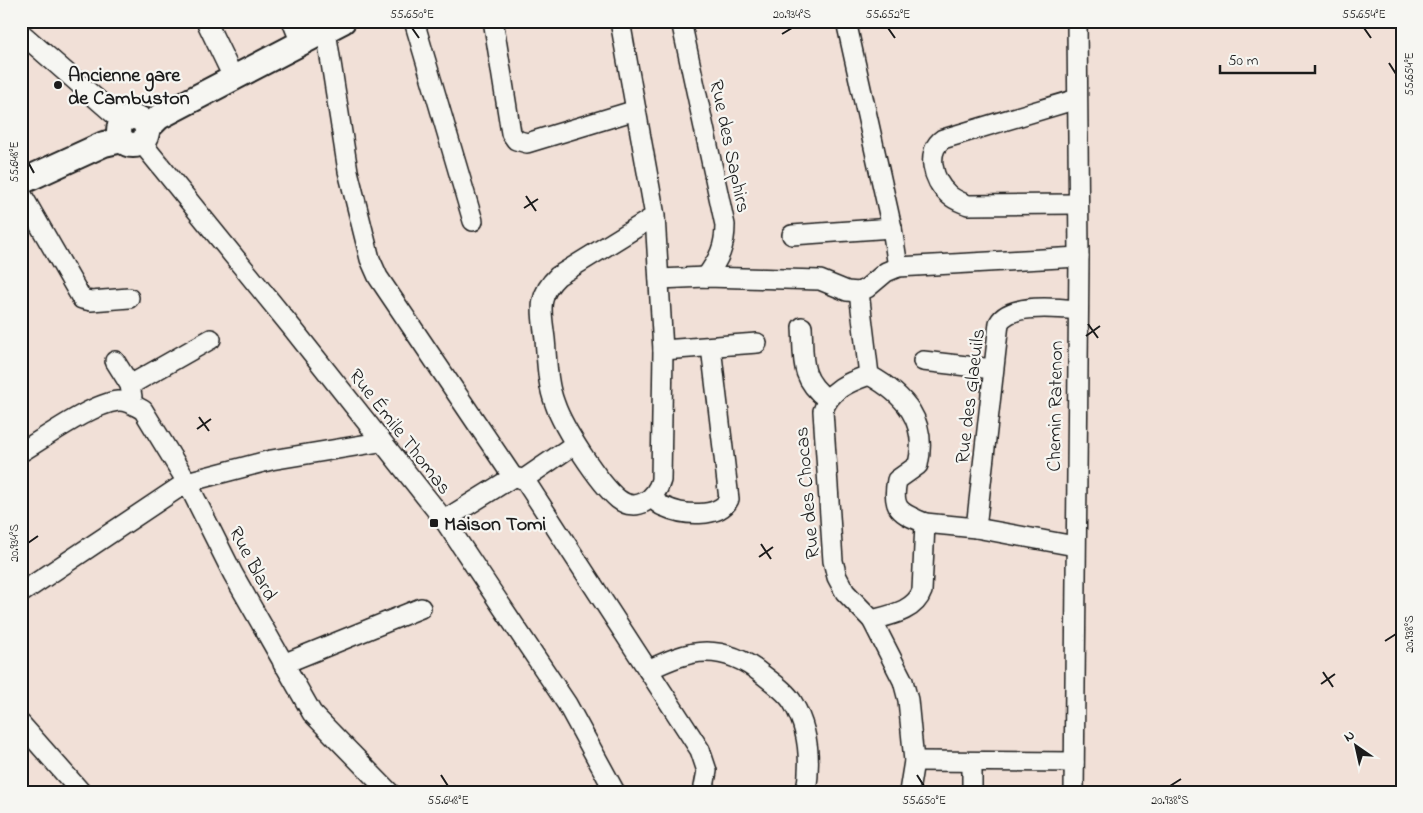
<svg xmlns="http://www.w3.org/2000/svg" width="1423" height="813" font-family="'Indie Flower',sans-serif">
  <rect width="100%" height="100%" fill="#f1e0d7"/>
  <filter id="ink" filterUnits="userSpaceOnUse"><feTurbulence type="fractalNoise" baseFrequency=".02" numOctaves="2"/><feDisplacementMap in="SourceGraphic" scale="10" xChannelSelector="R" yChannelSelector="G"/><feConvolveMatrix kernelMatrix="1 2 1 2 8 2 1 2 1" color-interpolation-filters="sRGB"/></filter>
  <g filter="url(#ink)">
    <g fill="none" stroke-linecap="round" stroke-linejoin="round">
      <g stroke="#1c1c1c" stroke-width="22">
        <g id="minor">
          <path d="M 206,21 L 233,77"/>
          <path d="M 292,21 L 301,43"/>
          <path d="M 414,21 L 473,221"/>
          <path d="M 620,21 L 655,216 L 663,350 L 661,480 C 656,498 637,514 618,499 C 599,483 563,428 555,404 C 547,384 547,360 545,339 C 542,312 536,297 558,276 L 655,216"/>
          <path d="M 681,21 L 725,225 C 725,247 719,259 706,277"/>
          <path d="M 846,21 L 892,228 L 898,267"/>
          <path d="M 494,26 L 511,133 L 516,140 L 527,143 L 636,110"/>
          <path d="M 326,31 L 348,171 L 370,259 L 378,277 L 513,477"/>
          <path d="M 21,33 L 123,122"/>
          <path d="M 1077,99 L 943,139 C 925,151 933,181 948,194 C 954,200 961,202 968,205 L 1078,204"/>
          <path d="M 141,142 L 293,329 L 444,520 L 567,704 L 615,792"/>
          <path d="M 21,193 L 82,299 L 91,301 L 129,298"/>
          <path d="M 792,235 L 892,228"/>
          <path d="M 659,279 L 706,277 L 820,280 L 847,291 L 859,292 L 867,288 L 886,272 L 898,267 L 1079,257"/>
          <path d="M 859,292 L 869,375 C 905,395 928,421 918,465 L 897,480 C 891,509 900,513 925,523 L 922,591 C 915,611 891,615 872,620"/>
          <path d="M 802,327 C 804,359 799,378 827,399"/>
          <path d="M 663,350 L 757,343"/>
          <path d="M 115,361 L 130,385 L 132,397"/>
          <path d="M 923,361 L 993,369"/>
          <path d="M 869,375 C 849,382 829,390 823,411 L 833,561 L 837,577 L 845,592 L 872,620 L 903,681 L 908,700 L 914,761 L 909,792"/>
          <path d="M 130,385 L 211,339"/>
          <path d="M 21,452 C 45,438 91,404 118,401 C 127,400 135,406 143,410 L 187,482 L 233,574 L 312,713 L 389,792"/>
          <path d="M 524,479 L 700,750 L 707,771 L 703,792"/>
          <path d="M 652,498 C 656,501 660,506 665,507 C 682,515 719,519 729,499 L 711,347"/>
          <path d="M 444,520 L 513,477 L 524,479 L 575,444"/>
          <path d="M 925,523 L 976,528 L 1075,546"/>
          <path d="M 976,528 L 999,323 C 1010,303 1058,308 1078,310"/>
          <path d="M 21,593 L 187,482 L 271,460 L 380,442"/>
          <path d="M 283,664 L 421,608"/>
          <path d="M 648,670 C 665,662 686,652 706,652 C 727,652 746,661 762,674 C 772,682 787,692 793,703 C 809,730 811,761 806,792"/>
          <path d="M 21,724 L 81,792"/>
          <path d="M 914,761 L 1074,762"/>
          <path d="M 972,792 L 972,763"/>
          <path d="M 1074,792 L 1079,257 L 1077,21"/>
        </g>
      </g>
      <g stroke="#1c1c1c" stroke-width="28">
        <g id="major">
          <circle cx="133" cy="131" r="14"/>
          <path d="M 147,129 L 159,117 L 343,21"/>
          <path d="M 21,182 L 104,144 L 122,140"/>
        </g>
      </g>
      <use href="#minor" stroke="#f6f6f2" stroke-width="19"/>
      <use href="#major" stroke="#f6f6f2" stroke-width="24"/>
    </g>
  </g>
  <path fill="none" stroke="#1c1c1c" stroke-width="2" d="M 412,28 L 419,38M 888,28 L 895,38M 1364,28 L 1371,38M 782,34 L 792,28M 1389,63 L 1396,74M 28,162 L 34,173M 526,196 L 536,211M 524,208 L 538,199M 1088,324 L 1098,338M 1086,336 L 1100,326M 199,417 L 209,431M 197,429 L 211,419M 28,543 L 38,536M 761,544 L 771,559M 759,557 L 773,547M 1385,641 L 1396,634M 1323,672 L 1333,687M 1321,684 L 1335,674M 441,775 L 448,786M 917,775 L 924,786M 1170,786 L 1181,779"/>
  <g fill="#1c1c1c" stroke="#f6f6f2" stroke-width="2">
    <circle cx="58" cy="85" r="5"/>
    <rect x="429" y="518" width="10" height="10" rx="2.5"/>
  </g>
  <g text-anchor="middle" stroke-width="4.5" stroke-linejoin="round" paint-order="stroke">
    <g font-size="20" font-weight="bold" fill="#1c1c1c" stroke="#f6f6f2" text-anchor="start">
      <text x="68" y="81">Ancienne gare<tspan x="68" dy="23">de Cambuston</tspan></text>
      <text x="444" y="530">Maison Tomi</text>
    </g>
    <g font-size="20" fill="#1c1c1c" stroke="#f6f6f2">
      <text transform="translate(731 146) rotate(78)" y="7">Rue des Saphirs</text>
      <text transform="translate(969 396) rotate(-83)" y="7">Rue des Glaeuils</text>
      <text transform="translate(1054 406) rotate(-89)" y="7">Chemin Ratenon</text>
      <text transform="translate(401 431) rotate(52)" y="7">Rue Émile Thomas</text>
      <text transform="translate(806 493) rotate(-95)" y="7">Rue des Chocas</text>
      <text transform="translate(254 563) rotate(62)" y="7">Rue Blard</text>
    </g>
  </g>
  <rect width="1423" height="813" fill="none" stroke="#f6f6f2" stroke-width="55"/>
  <g transform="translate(1356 746) rotate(326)" stroke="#f6f6f2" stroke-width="4" paint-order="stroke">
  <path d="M0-4L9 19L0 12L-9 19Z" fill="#1c1c1c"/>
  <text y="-8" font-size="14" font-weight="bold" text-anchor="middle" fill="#1c1c1c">N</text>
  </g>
  <path d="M1220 65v8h95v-8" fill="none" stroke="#1c1c1c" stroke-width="2.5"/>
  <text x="1228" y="65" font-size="15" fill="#1c1c1c" stroke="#f6f6f2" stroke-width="4" paint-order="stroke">50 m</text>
  <rect x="28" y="28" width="1368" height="758" fill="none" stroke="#1c1c1c" stroke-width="2"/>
  <g font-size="12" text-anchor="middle" fill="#1c1c1c">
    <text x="412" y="18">55.650°E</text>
    <text x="792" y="18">20.934°S</text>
    <text x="888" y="18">55.652°E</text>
    <text x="1364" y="18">55.654°E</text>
    <text transform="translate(1409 74) rotate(-90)" y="4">55.654°E</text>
    <text transform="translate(14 162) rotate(-90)" y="4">55.648°E</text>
    <text transform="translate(14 543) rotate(-90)" y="4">20.934°S</text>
    <text transform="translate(1409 634) rotate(-90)" y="4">20.938°S</text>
    <text x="448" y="804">55.648°E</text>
    <text x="924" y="804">55.650°E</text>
    <text x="1170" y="804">20.938°S</text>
  </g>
</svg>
